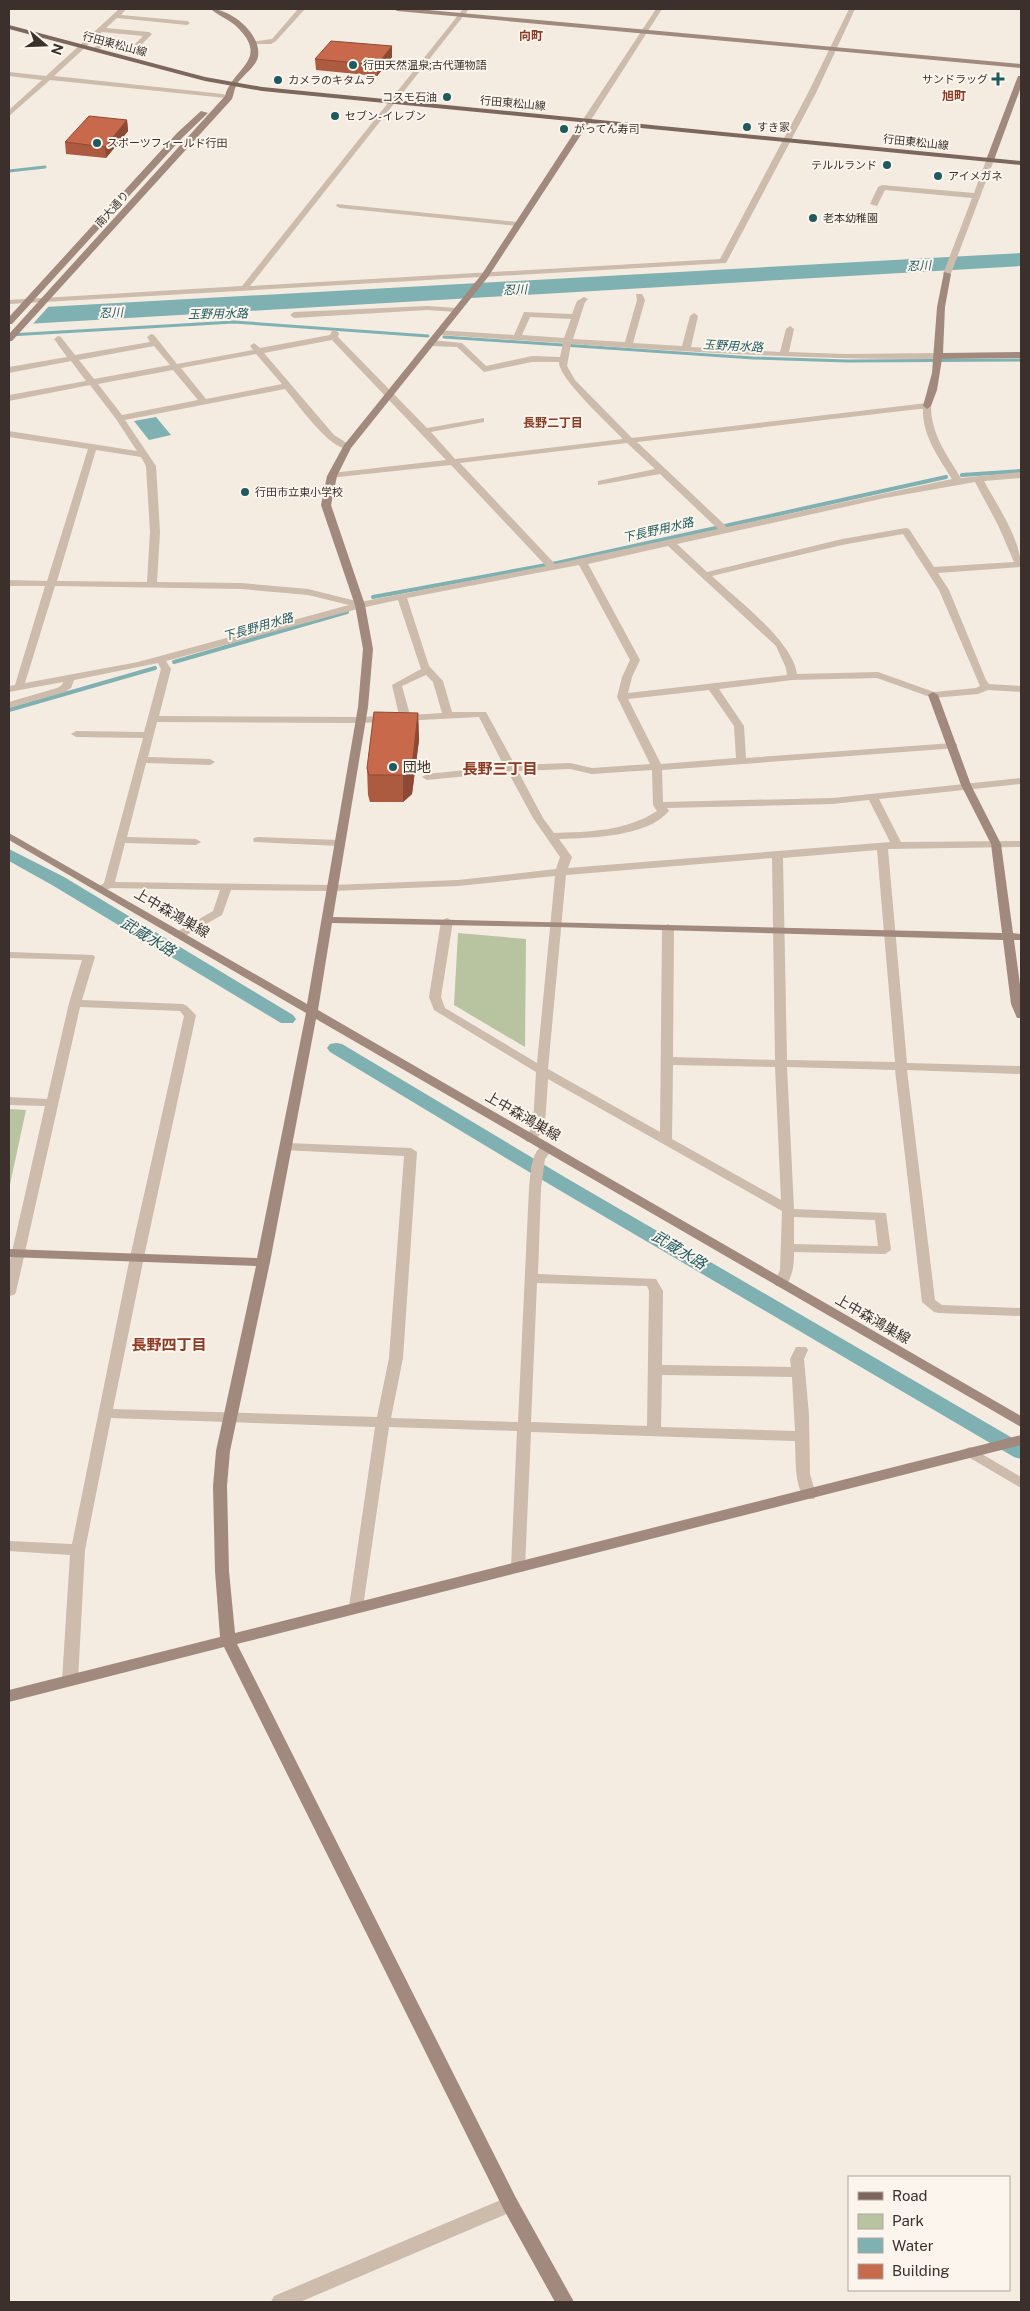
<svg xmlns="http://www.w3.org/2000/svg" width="1030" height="2311" font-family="'Public Sans','Noto Sans JP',sans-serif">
  <rect width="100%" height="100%" fill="#f4ebe1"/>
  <g fill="#b8c4a0">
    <path d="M 458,933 L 526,939 L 525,1047 L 454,1005 Z"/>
    <path d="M 9,1109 L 26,1110 L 9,1189 Z"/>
  </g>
  <g fill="#7fb0b2">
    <path d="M 1021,253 L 1021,266 L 9,325 L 9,309 Z"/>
    <path d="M 156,417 L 171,435 L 149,440 L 134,421 Z"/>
  </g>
  <path fill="#f4ebe1" d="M 51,304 L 31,326 L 9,327 L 9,310 L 12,306 Z"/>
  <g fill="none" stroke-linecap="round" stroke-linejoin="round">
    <g stroke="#7fb0b2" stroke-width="3">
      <path d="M 9,171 L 45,167"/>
      <path d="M 9,335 L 234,322 L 428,336"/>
      <path d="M 444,337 L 753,358 L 847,361 L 1021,360"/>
    </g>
    <g stroke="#7fb0b2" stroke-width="4">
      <path d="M 962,475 L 1021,471"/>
      <path d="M 373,597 L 557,563 L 946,477"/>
      <path d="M 174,662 L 347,612"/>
      <path d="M 9,710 L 155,668"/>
    </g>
    <g fill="#7fb0b2" fill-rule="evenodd">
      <path d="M 9,849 L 64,877 L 293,1015 L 296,1019 L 293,1023 L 281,1023 L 52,885 L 9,861 Z"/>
      <path d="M 336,1043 L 342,1044 L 568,1179 L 1021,1443 L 1021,1459 L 1014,1457 L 554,1187 L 330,1052 L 327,1048 L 330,1044 Z"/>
    </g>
    <g fill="#cdbbac" fill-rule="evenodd">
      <path d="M 119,9 L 126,9 L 121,15 L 187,21 L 190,23 L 187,25 L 117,18 L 106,28 L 149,32 L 152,34 L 137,49 L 102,47 L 96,51 L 92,51 L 92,49 L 100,43 L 133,46 L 143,36 L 102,32 L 54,76 L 223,94 L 227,96 L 226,98 L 50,80 L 9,116 L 9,110 L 42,80 L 9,76 L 9,72 L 46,76 Z"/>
      <path d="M 298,9 L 305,9 L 276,41 L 271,44 L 251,44 L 251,42 L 272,39 Z"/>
      <path d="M 463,9 L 469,9 L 250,286 L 720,259 L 808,93 L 849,9 L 855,9 L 816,93 L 726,263 L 9,304 L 9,300 L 242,286 Z"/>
      <path d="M 656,9 L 662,9 L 589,123 L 583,123 L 582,121 Z"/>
      <path d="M 987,158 L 994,160 L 950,276 L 943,274 L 972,198 L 885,190 L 877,206 L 870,204 L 878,187 L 882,185 L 974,193 Z"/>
      <path d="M 337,204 L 518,222 L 522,224 L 518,226 L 340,208 L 336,206 Z"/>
      <path d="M 636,294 L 642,294 L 645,300 L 633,343 L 682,346 L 690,316 L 694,313 L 698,316 L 691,347 L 780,352 L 786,329 L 790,326 L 794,329 L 789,352 L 845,354 L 939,353 L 943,356 L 939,359 C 815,360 695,352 571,344 L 567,366 L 575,380 L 632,438 L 927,403 L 931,406 C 931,434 947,455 961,478 L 1021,472 L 1021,478 L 984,481 C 997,505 1021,540 1021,567 L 938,573 L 949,590 L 986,680 L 989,684 L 1021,686 L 1021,692 L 988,690 L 978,694 L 933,698 L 877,678 L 792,680 L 719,689 L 744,726 L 746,758 L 953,743 L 957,744 L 957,748 L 662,770 L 663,802 L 833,798 L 1021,778 L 1021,784 L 879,799 L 901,842 L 1021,841 L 1021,847 L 888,849 L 907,1063 L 1021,1066 L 1021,1074 L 907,1070 L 935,1300 L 942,1305 L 1021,1308 L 1021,1316 L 939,1313 L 934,1312 L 922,1302 L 895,1070 L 787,1067 L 794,1209 L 886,1213 L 891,1250 L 885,1254 L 794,1252 C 794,1266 793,1274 786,1286 L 776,1286 L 774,1283 L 780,1270 L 782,1211 L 548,1079 L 545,1125 L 535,1142 L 527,1142 L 525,1139 L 533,1125 L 536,1072 L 434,1010 L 429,997 L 441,921 L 447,918 L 453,921 L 441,997 L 445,1008 L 537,1063 L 555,876 L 458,886 L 332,891 L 231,890 L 222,915 L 183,937 L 175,937 L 173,935 L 175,933 L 213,911 L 220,890 L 111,888 L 103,891 L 97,888 L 104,883 L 143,738 L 76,737 L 71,734 L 76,731 L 144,732 L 161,669 L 158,663 L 74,680 L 71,688 L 65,692 L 9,708 L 9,702 L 57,688 L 62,685 L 63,682 L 9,692 L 9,686 L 15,685 L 45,586 L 9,586 L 9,580 L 47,581 L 88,449 L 9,437 L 9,431 L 137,451 L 116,419 L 90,385 L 9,401 L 9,395 L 86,381 L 71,361 L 9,373 L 9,367 L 67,357 L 54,339 L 58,336 L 61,337 L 75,355 L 150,342 L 147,337 L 151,334 L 154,335 L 177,364 L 253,350 L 250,346 L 254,343 L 260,348 L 330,335 L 332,331 L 335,330 L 339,333 L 338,337 L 427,428 L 484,418 L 484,422 L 431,432 L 455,459 L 623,439 C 610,425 558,378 559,362 L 532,362 L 484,372 L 457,347 L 431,346 L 427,343 L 431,340 L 462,343 L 486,366 L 532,356 L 560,357 L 563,343 L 440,335 L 437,334 L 437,330 L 514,335 L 524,312 L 572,314 L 577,301 L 584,297 L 588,299 L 585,302 L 573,339 L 625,342 L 637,300 ZM 530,317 L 571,319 L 564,338 L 522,335 ZM 332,340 L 446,460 L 332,473 L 329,474 L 329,478 L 451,465 L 546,566 L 360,602 L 308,589 L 241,583 L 157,582 L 160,532 L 156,466 L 125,420 L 285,389 C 297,403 331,452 350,449 L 350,445 L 334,435 L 264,353 ZM 154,346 L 170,365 L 94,379 L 79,360 ZM 256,354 L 282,384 L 206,399 L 181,368 ZM 173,370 L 198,400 L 122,415 L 98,384 ZM 919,409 L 923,409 C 922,435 939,458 952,479 L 727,527 L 637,442 ZM 627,443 L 655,469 L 598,481 L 598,485 L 660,474 L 718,529 L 555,564 L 460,463 ZM 96,450 L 141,457 L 146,466 L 150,532 L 147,582 L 57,581 ZM 975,482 L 998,525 L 1014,562 L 934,567 L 909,529 L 906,528 L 842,539 L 707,572 L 677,544 L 885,498 ZM 903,534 L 939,590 L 980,686 L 976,688 L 934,692 L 878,672 L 797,674 C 793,641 736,599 712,576 L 842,545 ZM 668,546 L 776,646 L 786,668 L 787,675 L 628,693 L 632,677 L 640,660 L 588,564 ZM 579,565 L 630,660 L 622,677 L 617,697 L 650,764 L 592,768 L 570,763 L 515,765 L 486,712 L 452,712 L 443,681 L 429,666 L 407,598 ZM 55,586 L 241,589 L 308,595 L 349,605 L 138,662 L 25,683 ZM 398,600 L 421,669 L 392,685 L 399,715 L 362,717 L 159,716 L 171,669 L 166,661 L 361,608 ZM 426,675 L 433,682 L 442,713 L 410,715 L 402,686 ZM 709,690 L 734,726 L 736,758 L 661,764 L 628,699 ZM 479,717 L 504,766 L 427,774 L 422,777 L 427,780 L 508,772 L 533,818 L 560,857 L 556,869 L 458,880 L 332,885 L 115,882 L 125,843 L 196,845 L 201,842 L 196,839 L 127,837 L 146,763 L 210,765 L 215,762 L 210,759 L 148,757 L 157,722 L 362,723 ZM 570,769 L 592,774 L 652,770 L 653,805 L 657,811 C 626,831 590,832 554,833 L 543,818 L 518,771 ZM 869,800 L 890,842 L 568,868 L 572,857 L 559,839 C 591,838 647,837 669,811 L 667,808 L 833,804 ZM 877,850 L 895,1062 L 787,1060 L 783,858 ZM 772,858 L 775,1060 L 673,1057 L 674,927 L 668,924 L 662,927 L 660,1132 L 548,1069 L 566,875 ZM 673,1065 L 775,1067 L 781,1200 L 672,1139 ZM 794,1217 L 875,1220 L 878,1246 L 794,1244 Z"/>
      <path d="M 427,306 L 457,308 L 461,310 L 457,312 L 427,310 L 294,318 L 290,315 L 294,312 Z"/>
      <path d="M 258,837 L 339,840 L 344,843 L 339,846 L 254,842 L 253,840 L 254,838 Z"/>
      <path d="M 9,952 L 93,955 L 95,957 L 82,1000 L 183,1004 L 187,1006 L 196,1015 L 144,1257 L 113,1409 L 377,1417 L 389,1358 L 404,1156 L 283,1150 L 281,1147 L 287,1143 L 411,1148 L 417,1152 L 403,1358 L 391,1418 L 518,1422 L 529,1188 C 531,1174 530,1148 547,1144 L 553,1148 L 545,1159 L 541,1188 L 538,1274 L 656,1279 L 663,1291 L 662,1365 L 791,1367 L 790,1359 L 796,1347 L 806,1347 L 808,1350 L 804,1359 L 809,1415 L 810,1474 L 816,1495 L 814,1499 L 804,1499 C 794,1481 796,1460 795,1441 L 531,1432 L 525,1568 L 523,1572 L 513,1572 L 511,1568 L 517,1431 L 389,1427 L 363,1607 L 361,1611 L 356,1612 L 351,1611 L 349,1607 L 375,1427 L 111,1418 L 85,1550 L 78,1680 L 75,1684 L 70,1686 L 65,1684 L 62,1680 L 70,1555 L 9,1551 L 9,1541 L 72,1544 L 130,1257 L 184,1016 L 180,1011 L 80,1007 L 16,1292 L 14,1295 L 9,1296 L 9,1265 L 45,1106 L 9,1105 L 9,1097 L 47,1099 L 69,1003 L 82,960 L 9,958 ZM 537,1283 L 647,1286 L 649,1291 L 647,1426 L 531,1422 ZM 662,1375 L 792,1377 L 795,1431 L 661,1427 Z"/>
      <path d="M 970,1447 L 1021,1477 L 1021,1488 L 965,1455 L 963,1452 L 965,1449 Z"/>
      <path d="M 510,2196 L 516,2198 L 519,2204 L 516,2210 L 300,2302 L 271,2302 L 274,2296 Z"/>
    </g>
    <g fill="#a18a7d" fill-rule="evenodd">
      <path d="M 211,9 C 231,9 262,34 258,57 C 255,68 243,75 237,84 C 234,89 234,94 232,99 L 12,341 L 9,341 L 9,334 L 225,96 C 232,69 269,60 239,29 C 231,20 218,16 211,9 Z"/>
      <path d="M 394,9 L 417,9 L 1021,64 L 1021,68 L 397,11 Z"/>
      <path d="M 1018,76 L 1021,76 L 1021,87 L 994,160 L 987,162 L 986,160 Z"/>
      <path d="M 201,111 L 208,113 L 183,137 L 12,324 L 9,324 L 9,317 L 177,133 Z"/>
      <path d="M 583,119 L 590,121 L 488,277 L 351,448 L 337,476 L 331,505 L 365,605 L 373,649 L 368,707 L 333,917 L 1002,933 L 991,844 L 961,785 L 928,695 L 933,692 L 938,695 L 971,785 L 1001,844 L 1013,933 L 1021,934 L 1021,940 L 1014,940 L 1021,992 L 1021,1018 L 1017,1018 L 1011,1004 L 1003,940 L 556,927 L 332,923 L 318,1010 L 1021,1416 L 1021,1427 L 316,1019 L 270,1262 L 230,1451 L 227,1486 L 229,1571 L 235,1633 L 1021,1435 L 1021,1445 L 237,1644 L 516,2198 L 574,2302 L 555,2302 L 504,2210 L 224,1647 L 9,1702 L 9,1690 L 220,1637 L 215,1571 L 213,1486 L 216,1451 L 256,1266 L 9,1257 L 9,1249 L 257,1258 L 306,1013 L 9,840 L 9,833 L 307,1004 L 358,707 L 363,649 L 355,605 L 321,505 L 327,476 L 344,445 L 482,274 Z"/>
      <path d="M 944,272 L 951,274 L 945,307 L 943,353 L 1021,352 L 1021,358 L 942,359 L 937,390 L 931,406 L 927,409 L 923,406 L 932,373 L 937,307 Z"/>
    </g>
    <path fill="#7d675c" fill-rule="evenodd" d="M 9,25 L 205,77 L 262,87 L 1021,161 L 1021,165 L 262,91 L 205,81 L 9,29 Z"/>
  </g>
  <g fill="#ac5a40">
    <path d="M 392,46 L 392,57 L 377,76 L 316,70 L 315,59 Z"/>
    <path d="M 127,120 L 128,131 L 106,158 L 66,154 L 65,142 Z"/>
    <path d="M 418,713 L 419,740 L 412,794 L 403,802 L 370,802 L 368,795 L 367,768 Z"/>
  </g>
  <g fill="#8c4a34">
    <path d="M 392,46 L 392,57 L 377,76 L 377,65 Z"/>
    <path d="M 127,120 L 128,131 L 106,158 L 105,147 Z"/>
    <path d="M 418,713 L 419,740 L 412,794 L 403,802 L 403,775 Z"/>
  </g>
  <g fill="#c8694b" stroke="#8c4a34">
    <path d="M 331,41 L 392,46 L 377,65 L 315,59 Z"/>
    <path d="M 89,116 L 127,120 L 105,147 L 65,142 Z"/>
    <path d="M 374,712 L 418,713 L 412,767 L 403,775 L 369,775 L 367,768 Z"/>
  </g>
  <g fill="#1f5a5e" stroke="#fbf5ee" stroke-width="2">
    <circle cx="353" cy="65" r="5"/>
    <path d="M995.5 71.5h5v5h5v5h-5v5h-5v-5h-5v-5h5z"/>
    <circle cx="278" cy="80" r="5"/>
    <circle cx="447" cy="97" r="5"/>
    <circle cx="335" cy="116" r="5"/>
    <circle cx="747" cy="127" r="5"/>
    <circle cx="564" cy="129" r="5"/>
    <circle cx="97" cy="143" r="5"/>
    <circle cx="887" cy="165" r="5"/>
    <circle cx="938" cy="176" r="5"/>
    <circle cx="813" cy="218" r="5"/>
    <circle cx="245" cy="492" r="5"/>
    <circle cx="393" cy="767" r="5"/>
  </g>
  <g text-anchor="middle" stroke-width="4" stroke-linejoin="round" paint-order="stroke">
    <g font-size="11" fill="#3b302b" stroke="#fbf5ee">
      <text transform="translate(115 44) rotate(15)" y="4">行田東松山線</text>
      <text transform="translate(513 103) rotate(5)" y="4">行田東松山線</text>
      <text transform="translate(916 142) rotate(6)" y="4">行田東松山線</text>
      <text transform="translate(112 209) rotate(-48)" y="4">南大通り</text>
    </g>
    <g font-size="11" fill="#3b302b" stroke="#fbf5ee" text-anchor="start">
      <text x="363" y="69">行田天然温泉;古代蓮物語</text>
      <text x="988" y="83" text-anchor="end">サンドラッグ</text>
      <text x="288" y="84">カメラのキタムラ</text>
      <text x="437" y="101" text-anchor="end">コスモ石油</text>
      <text x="345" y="120">セブン-イレブン</text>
      <text x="757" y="131">すき家</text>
      <text x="574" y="133">がってん寿司</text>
      <text x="107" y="147">スポーツフィールド行田</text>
      <text x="877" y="169" text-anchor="end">テルルランド</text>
      <text x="948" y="180">アイメガネ</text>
      <text x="823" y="222">老本幼稚園</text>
      <text x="255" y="496">行田市立東小学校</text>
    </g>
    <g font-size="12" font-weight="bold" fill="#8c3b22" stroke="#fbf5ee">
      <text x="531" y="40">向町</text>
      <text x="954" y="100">旭町</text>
      <text x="553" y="427">長野二丁目</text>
    </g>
    <g font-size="12" font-style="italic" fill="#1f5a5e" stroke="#fbf5ee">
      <text transform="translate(919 266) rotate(-3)" y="4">忍川</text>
      <text transform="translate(515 290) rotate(-3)" y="4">忍川</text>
      <text transform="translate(111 313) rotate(-3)" y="4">忍川</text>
      <text transform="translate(218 314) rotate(-1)" y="4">玉野用水路</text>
      <text transform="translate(733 346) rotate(3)" y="4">玉野用水路</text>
      <text transform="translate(658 530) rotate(-13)" y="4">下長野用水路</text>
      <text transform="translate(258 627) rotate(-16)" y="4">下長野用水路</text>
    </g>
    <g font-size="14" fill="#3b302b" stroke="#fbf5ee" text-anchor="start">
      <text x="403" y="772">団地</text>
    </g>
    <g font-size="14" fill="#3b302b" stroke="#fbf5ee">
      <text transform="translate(172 913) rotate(30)" y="5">上中森鴻巣線</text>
      <text transform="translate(523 1116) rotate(30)" y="5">上中森鴻巣線</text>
      <text transform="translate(873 1319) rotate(30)" y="5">上中森鴻巣線</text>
    </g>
    <g font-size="15" font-weight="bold" fill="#8c3b22" stroke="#fbf5ee">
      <text x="500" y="774">長野三丁目</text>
      <text x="169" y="1350">長野四丁目</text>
    </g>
    <g font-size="15" font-style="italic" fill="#1f5a5e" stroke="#fbf5ee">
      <text transform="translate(148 937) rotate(31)" y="5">武蔵水路</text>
      <text transform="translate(679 1250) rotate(31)" y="5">武蔵水路</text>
    </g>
  </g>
  <rect width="1030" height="2311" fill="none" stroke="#3b302b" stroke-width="20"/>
  <rect x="848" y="2176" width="162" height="115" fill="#fbf5ee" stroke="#aea6a0"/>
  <rect x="858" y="2192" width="25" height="8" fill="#7d675c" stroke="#aea6a0"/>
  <text x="892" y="2201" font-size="15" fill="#3b302b">Road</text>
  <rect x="858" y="2214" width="25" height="15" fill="#b8c4a0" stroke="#aea6a0"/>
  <text x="892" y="2226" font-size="15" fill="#3b302b">Park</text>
  <rect x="858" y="2238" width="25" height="15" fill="#7fb0b2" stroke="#aea6a0"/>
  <text x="892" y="2251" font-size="15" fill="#3b302b">Water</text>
  <rect x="858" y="2264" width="25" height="15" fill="#c8694b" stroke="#aea6a0"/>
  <text x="892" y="2276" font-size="15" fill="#3b302b">Building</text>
  <g transform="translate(45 45) rotate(109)" stroke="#fbf5ee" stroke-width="4" paint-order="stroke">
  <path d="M0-4L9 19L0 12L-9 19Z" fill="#3b302b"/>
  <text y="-8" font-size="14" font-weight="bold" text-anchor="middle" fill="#3b302b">N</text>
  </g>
</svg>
